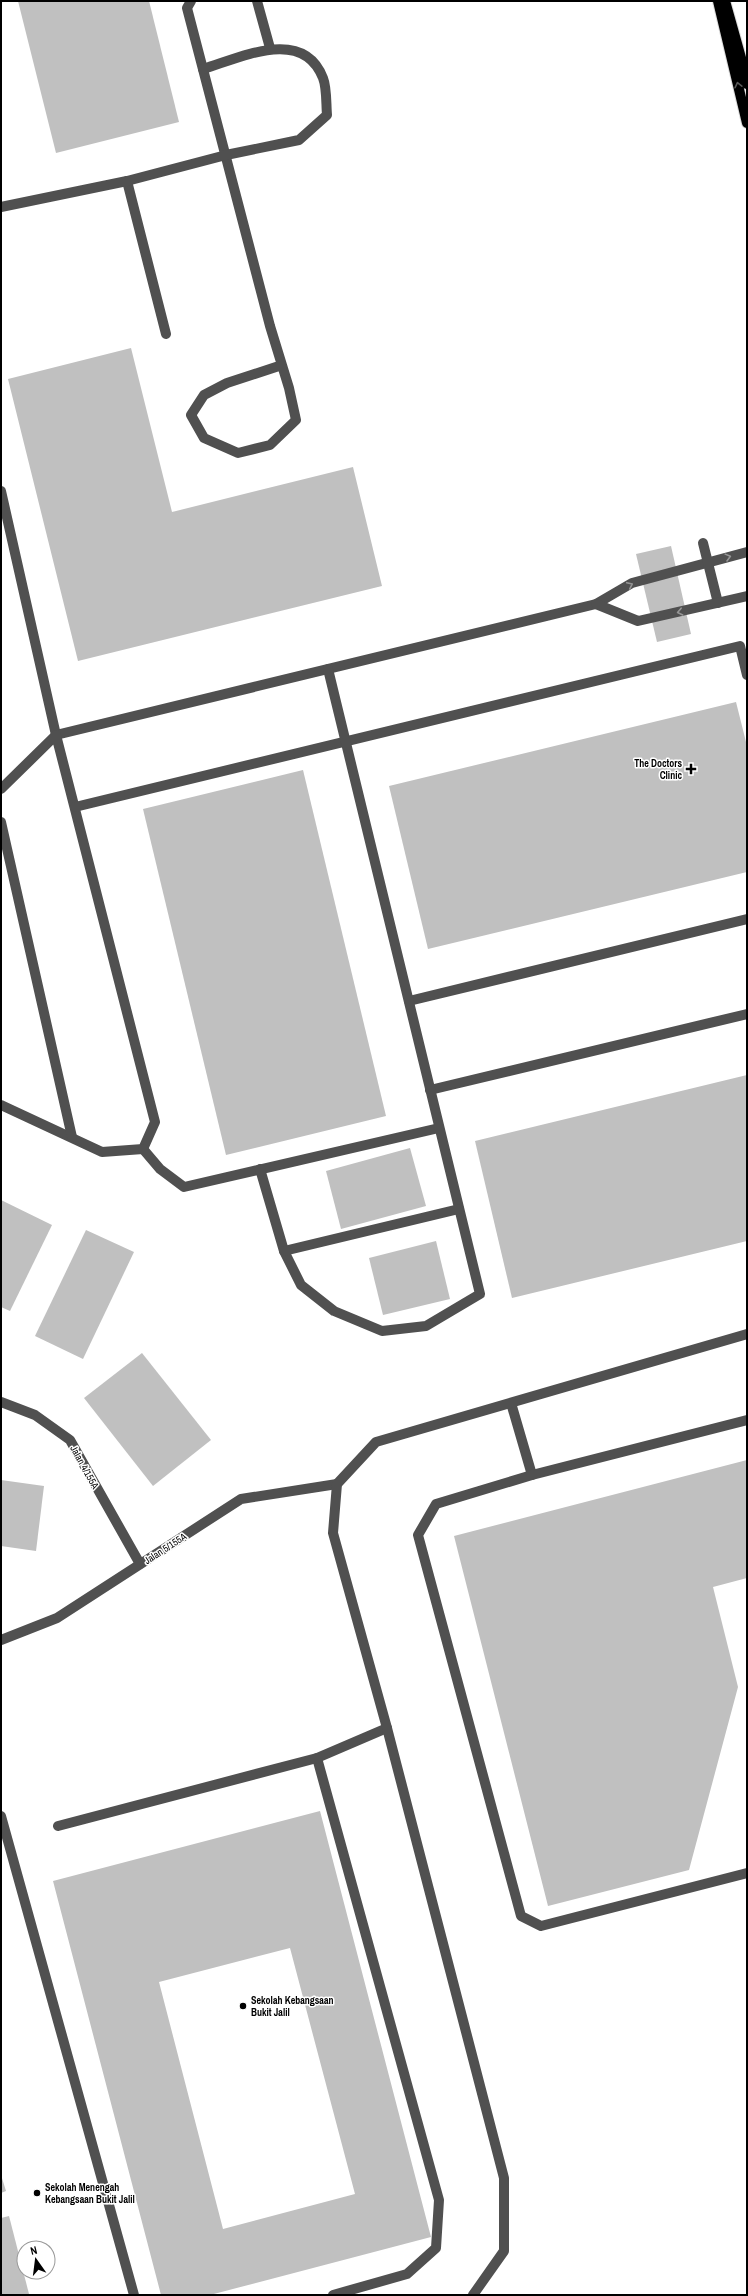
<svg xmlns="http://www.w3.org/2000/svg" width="748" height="2296" font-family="'Archivo Narrow',sans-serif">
  <rect width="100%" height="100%" fill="#fff"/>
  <g fill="#c0c0c0" fill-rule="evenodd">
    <path d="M 18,1 L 149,1 L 179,122 L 56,153 Z"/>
    <path d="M 131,348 L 172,512 L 353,467 L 382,586 L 78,661 L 8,379 Z"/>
    <path d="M 671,546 L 691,634 L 657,642 L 636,554 Z"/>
    <path d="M 736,702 L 747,746 L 747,872 L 428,949 L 389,786 Z"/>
    <path d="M 303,770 L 386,1116 L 226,1155 L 143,809 Z"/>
    <path d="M 747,1075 L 747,1241 L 512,1298 L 475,1141 Z"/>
    <path d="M 410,1148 L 426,1206 L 341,1229 L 326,1171 Z"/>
    <path d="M 1,1200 L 52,1225 L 10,1311 L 1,1307 Z"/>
    <path d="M 86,1230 L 134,1252 L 83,1359 L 35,1336 Z"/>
    <path d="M 436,1241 L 450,1299 L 383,1315 L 369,1258 Z"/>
    <path d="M 142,1353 L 211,1440 L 153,1486 L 84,1398 Z"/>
    <path d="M 747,1460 L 747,1578 L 713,1587 L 738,1687 L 689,1870 L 548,1906 L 454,1536 Z"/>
    <path d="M 1,1480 L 44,1486 L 36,1551 L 1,1546 Z"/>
    <path d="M 320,1811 L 431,2237 L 210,2295 L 161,2295 L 53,1881 ZM 290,1948 L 355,2194 L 223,2229 L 159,1982 Z"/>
    <path d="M 1,2175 L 6,2191 L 1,2193 Z"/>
    <path d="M 9,2216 L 29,2294 L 23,2295 L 1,2295 L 1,2218 Z"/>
  </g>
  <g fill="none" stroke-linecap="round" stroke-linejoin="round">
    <g stroke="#dbdbdb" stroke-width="12">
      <path id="major" d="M 718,1 L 747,123"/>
    </g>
    <g stroke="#dbdbdb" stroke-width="14">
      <path id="highway" d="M 724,1 L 747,83"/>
    </g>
    <g stroke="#505050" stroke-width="10">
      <path d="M 191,1 L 187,8 L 270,326 L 289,388 L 296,420 L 270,445 L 238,453 L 204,438 L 191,415 L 204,395 L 227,383 L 282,365"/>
      <path d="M 257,1 L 270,48"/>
      <path d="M 127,181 L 166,334"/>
      <path d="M 1,207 L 127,181 L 226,155 L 299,140 L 327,115 C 326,104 327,88 323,78 C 303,26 240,58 203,69"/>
      <path d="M 1,491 L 56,735 L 596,604 L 632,583 L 747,552"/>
      <path d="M 703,543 L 718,603"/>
      <path d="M 596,604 L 638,621 L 747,596"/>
      <path d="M 1,789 L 56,735 L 155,1122 L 143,1149 L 102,1152 L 1,1105"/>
      <path d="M 75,807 L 740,646 L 747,675"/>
      <path d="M 1,822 L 72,1137"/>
      <path d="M 409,1001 L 747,919"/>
      <path d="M 430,1090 L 747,1014"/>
      <path d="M 143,1149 L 160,1169 L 184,1187 L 439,1128"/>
      <path d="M 260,1169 L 284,1251 L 301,1285 L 334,1311 L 382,1331 L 426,1326 L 480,1294 L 328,669"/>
      <path d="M 284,1251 L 459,1209"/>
      <path d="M 1,1402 L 35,1415 L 70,1440 L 140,1564"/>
      <path d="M 511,1403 L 532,1475"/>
      <path d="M 747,1420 L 532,1475 L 436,1504 L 418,1535 L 521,1916 L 541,1926 L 747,1873"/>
      <path d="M 1,1640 L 57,1618 L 241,1499 L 337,1484"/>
      <path d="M 317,1758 L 439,2200 L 436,2248 L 407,2274 L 333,2295"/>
      <path d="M 1,1816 L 134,2295"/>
      <path d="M 58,1826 L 317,1758 L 387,1728"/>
      <path d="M 473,2295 L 504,2251 L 504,2178 L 387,1728 L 333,1533 L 337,1484 L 376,1442 L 747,1334"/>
    </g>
    <use href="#major" stroke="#000" stroke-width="10"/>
    <use href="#highway" stroke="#000" stroke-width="12"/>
  </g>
  <defs><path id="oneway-chevron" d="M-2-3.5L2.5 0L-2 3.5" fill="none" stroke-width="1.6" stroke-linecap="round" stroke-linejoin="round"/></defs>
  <use stroke="#595959" href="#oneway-chevron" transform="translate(738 85) rotate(-103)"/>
  <g stroke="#969696">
    <use href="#oneway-chevron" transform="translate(728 557) rotate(-15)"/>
    <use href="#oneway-chevron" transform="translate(630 585) rotate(-25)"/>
    <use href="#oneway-chevron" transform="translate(680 612) rotate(167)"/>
  </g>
  <g fill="#000" stroke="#fff" stroke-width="1.5">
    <path d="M689 763h4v4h4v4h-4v4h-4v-4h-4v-4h4z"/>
    <circle cx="243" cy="2006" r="4"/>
    <circle cx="37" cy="2193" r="4"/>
  </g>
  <g text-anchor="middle" stroke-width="3" stroke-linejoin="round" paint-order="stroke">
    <g font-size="10" font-weight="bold" fill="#000" stroke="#fff" text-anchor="start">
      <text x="682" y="767" text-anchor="end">The Doctors<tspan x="682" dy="12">Clinic</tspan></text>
      <text x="251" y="2004">Sekolah Kebangsaan<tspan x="251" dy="12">Bukit Jalil</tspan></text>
      <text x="45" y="2191">Sekolah Menengah<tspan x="45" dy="12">Kebangsaan Bukit Jalil</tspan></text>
    </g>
    <g font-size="10" fill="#000" stroke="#fff">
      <text transform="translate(85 1467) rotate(61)" y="4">Jalan 4/155A</text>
      <text transform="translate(165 1548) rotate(-33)" y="4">Jalan 5/155A</text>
    </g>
  </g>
  <rect width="748" height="2296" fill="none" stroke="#000000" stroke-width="4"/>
  <g transform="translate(36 2260) rotate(346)"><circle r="19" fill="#ffffff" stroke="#999999"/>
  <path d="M0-3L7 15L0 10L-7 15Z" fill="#000000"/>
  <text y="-6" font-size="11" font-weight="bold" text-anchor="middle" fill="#000000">N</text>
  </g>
</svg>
